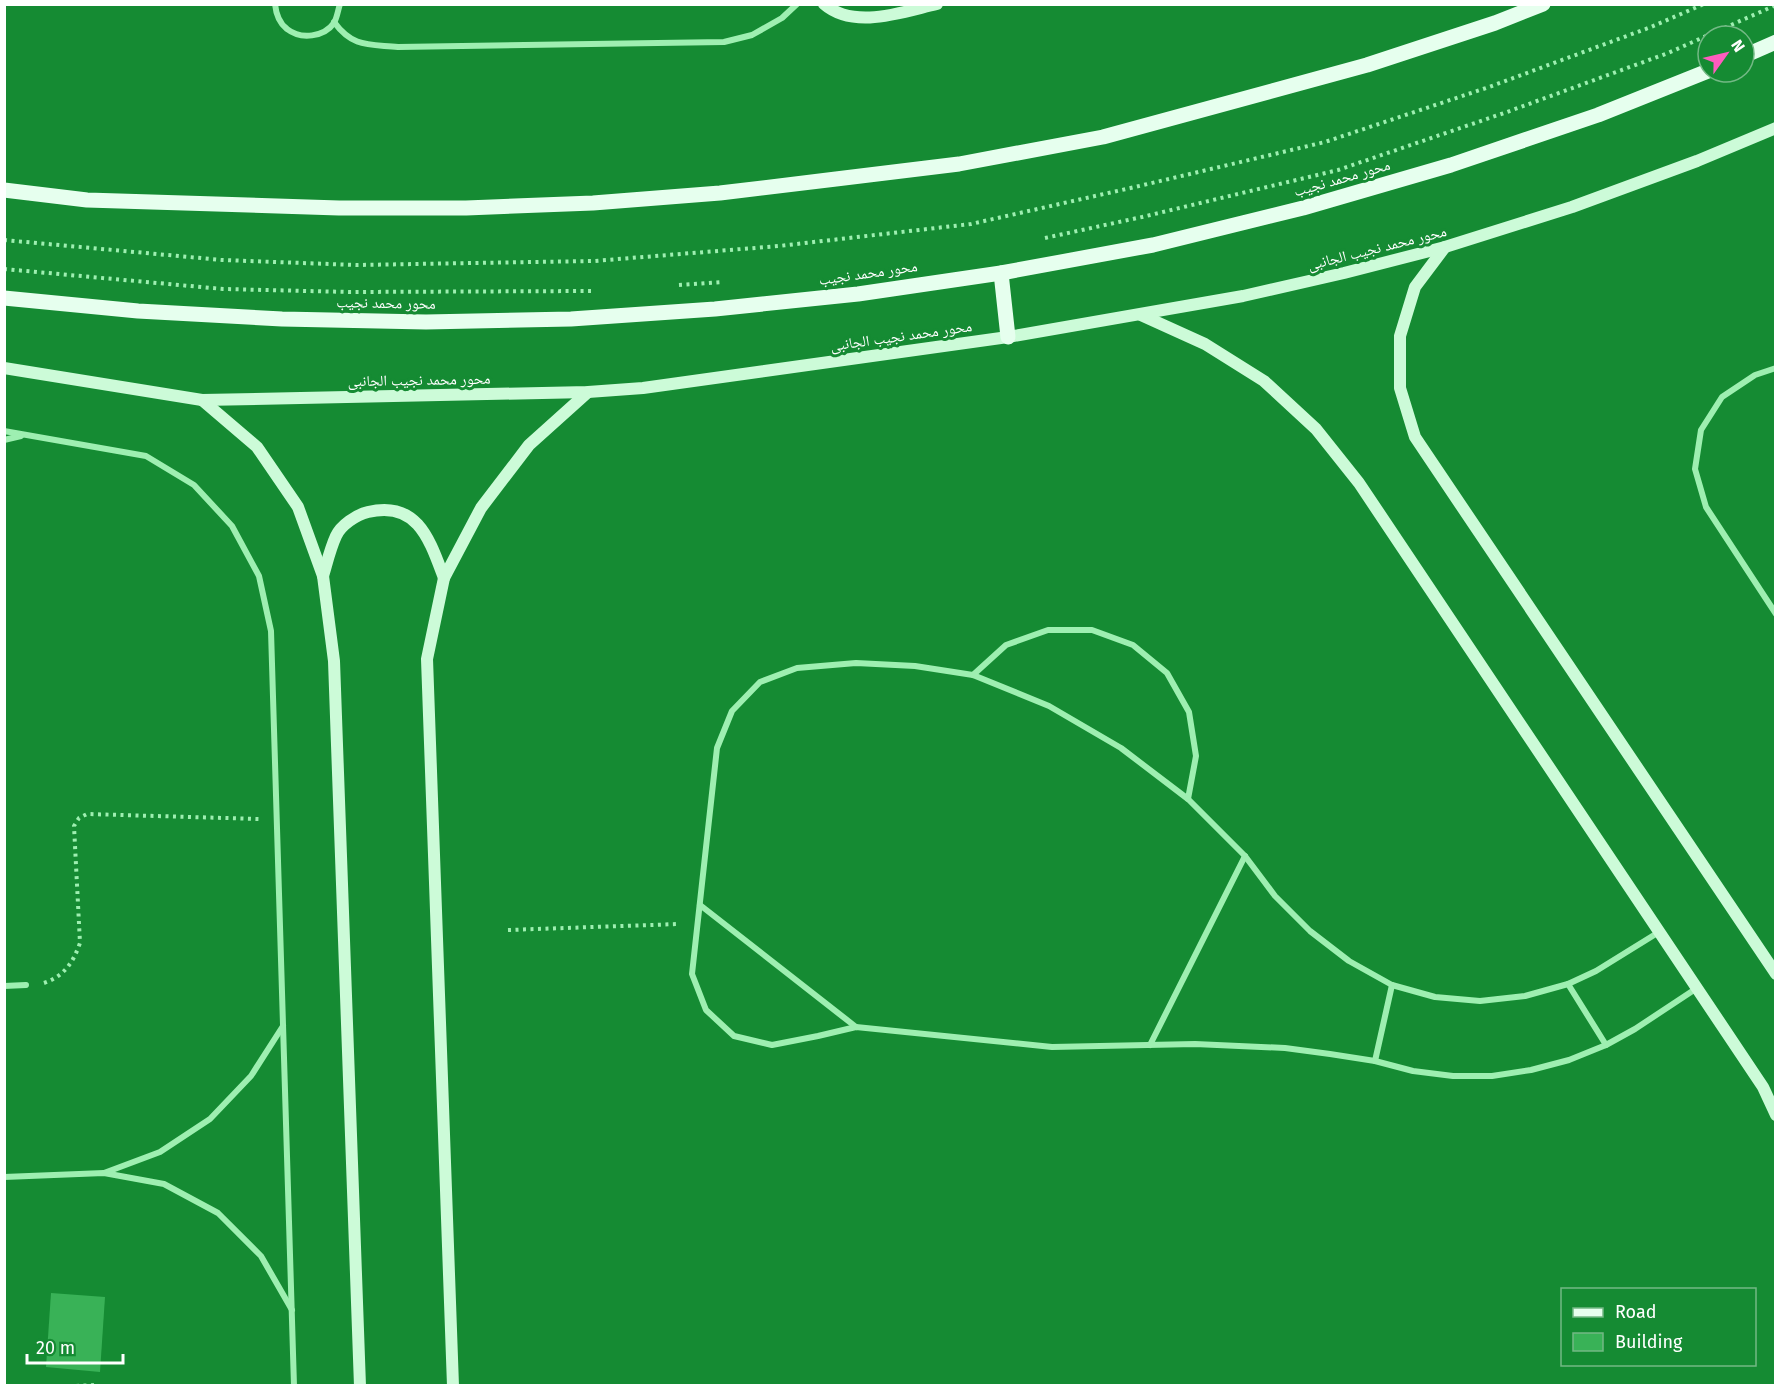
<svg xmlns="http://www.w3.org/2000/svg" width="1780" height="1390" font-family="'Fira Sans','Noto Naskh Arabic',sans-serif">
  <rect width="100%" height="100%" fill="#158b33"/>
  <path fill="#39b257" d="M 51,1293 L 105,1297 L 100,1372 L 46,1367 Z"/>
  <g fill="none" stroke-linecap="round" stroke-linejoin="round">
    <g stroke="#9eefb1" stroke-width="4" stroke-dasharray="3 4.5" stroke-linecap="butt">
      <path d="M 1045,238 L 1142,217 L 1338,170 L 1507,112 L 1668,53 L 1776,5"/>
      <path d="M 4,240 L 222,260 L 356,265 L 594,261 L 779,246 L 971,224 L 1135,187 L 1325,142 L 1489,87 L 1651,27 L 1704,4"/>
      <path d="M 4,269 L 223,289 L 349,292 L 591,291"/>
      <path d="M 679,285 L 722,282"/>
      <path d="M 508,930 L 679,924"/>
      <path d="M 44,983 C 64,976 73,963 80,943 L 74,826 L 79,818 L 87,814 L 259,819"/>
      <path d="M 76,1386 L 95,1385"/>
    </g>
    <g stroke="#9eefb1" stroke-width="6">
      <path d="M 275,4 C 276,14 279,23 287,29 C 301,40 324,37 334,23 C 337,18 338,10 340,4"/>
      <path d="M 334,22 C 353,48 369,44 398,47 L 724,42 L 752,35 L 782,18 L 797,4"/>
      <path d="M 1776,368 L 1755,375 L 1722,397 L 1701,430 L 1695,469 L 1706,507 L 1776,614"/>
      <path d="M 4,431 L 146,456 L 194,485 L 232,526 L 259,576 L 271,631 L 294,1386"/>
      <path d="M 4,440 L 21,436"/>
      <path d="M 973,675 L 1006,645 L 1048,630 L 1092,630 L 1133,645 L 1167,673 L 1189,712 L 1196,756 L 1188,799"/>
      <path d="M 700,905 L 856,1027"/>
      <path d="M 1659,932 L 1596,971 L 1568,984 L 1525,996 L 1480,1001 L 1435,997 L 1392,985 L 1349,961 L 1310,931 L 1275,896 L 1245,856 L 1188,799 L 1121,748 L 1049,706 L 973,675 L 915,666 L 856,663 L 797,668 L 760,682 L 732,711 L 717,748 L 692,974 L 706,1010 L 734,1036 L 772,1045 L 818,1036 L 856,1027 L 1052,1047 L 1195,1044 L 1285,1048 L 1330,1054 L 1375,1061 L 1413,1071 L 1453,1076 L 1492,1076 L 1531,1070 L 1569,1060 L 1606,1045 L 1635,1029 L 1697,988"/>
      <path d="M 1568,984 L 1606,1045"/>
      <path d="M 4,986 L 26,985"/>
      <path d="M 1150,1045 L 1245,856"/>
      <path d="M 1375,1061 L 1392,985"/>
      <path d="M 104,1173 L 160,1152 L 210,1119 L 251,1076 L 283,1026"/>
      <path d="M 4,1177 L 104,1173 L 164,1184 L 218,1213 L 261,1256 L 292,1310"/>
    </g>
    <g stroke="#ccfbd8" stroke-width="12">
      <path d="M 824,4 C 854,30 902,12 937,4"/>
      <path d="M 1445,247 L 1415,287 L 1400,336 L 1400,388 L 1415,437 L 1776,974"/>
      <path d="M 1141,315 L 1205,344 L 1264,381 L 1316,429 L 1359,483 L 1763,1087 L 1776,1115"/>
      <path d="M 4,368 L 202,400 L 588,392 L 643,388 L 1008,337 L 1243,296 L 1344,273 L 1445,247 L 1572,207 L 1697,161 L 1776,128"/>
      <path d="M 202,400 L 257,447 L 298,507 L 323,576 L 334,661 L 360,1386"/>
      <path d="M 323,576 C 327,563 330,549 336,536 C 341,525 356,515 368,512 C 418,500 430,541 444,578"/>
      <path d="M 453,1386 L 427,659 L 444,578 L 481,508 L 529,445 L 588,392"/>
    </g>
    <g stroke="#e6ffee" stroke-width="15">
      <path d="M 1744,56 L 1776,42"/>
      <path d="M 4,190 L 87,200 L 339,208 L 466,208 L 593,203 L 720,193 L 836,179 L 959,164 L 1103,137 L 1367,65 L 1495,23 L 1543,4"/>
      <path d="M 1001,273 L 1008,337"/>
      <path d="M 4,298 L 138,311 L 282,319 L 426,322 L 571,319 L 715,309 L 858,294 L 1001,273 L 1153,245 L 1303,208 L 1451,165 L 1598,115 L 1708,71"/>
    </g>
  </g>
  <g text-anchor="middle" stroke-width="6" stroke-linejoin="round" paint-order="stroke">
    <g font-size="15" fill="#fff" stroke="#158b33">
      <text transform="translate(1342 178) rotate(-16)" y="5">محور محمد نجيب</text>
      <text transform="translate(1377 248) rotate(-14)" y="5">محور محمد نجيب الجانبى</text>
      <text transform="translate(868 273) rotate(-8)" y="5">محور محمد نجيب</text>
      <text transform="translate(386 303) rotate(1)" y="5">محور محمد نجيب</text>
      <text transform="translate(901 336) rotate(-8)" y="5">محور محمد نجيب الجانبى</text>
      <text transform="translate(419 380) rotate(-1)" y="5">محور محمد نجيب الجانبى</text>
    </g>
  </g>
  <rect width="1780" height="1390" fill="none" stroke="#ffffff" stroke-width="12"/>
  <rect x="1561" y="1288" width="195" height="78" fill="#158b33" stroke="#73b985" stroke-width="1.5"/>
  <rect x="1573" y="1308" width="30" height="9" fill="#e6ffee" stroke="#73b985" stroke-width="1.5"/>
  <text x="1615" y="1318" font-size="18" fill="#ffffff">Road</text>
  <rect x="1573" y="1333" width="30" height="18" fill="#39b257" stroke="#73b985" stroke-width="1.5"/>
  <text x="1615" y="1348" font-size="18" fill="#ffffff">Building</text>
  <g transform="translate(1726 54) rotate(56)"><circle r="28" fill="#158b33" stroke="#73b985" stroke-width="1.5"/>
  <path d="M0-4.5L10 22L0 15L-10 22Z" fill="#ff5cbe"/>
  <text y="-9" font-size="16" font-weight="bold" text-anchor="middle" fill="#ffffff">N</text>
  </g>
  <path d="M27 1354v9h96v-9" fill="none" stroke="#ffffff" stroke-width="3"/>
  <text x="36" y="1354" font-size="18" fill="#ffffff" stroke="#158b33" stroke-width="4.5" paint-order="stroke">20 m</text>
</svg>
